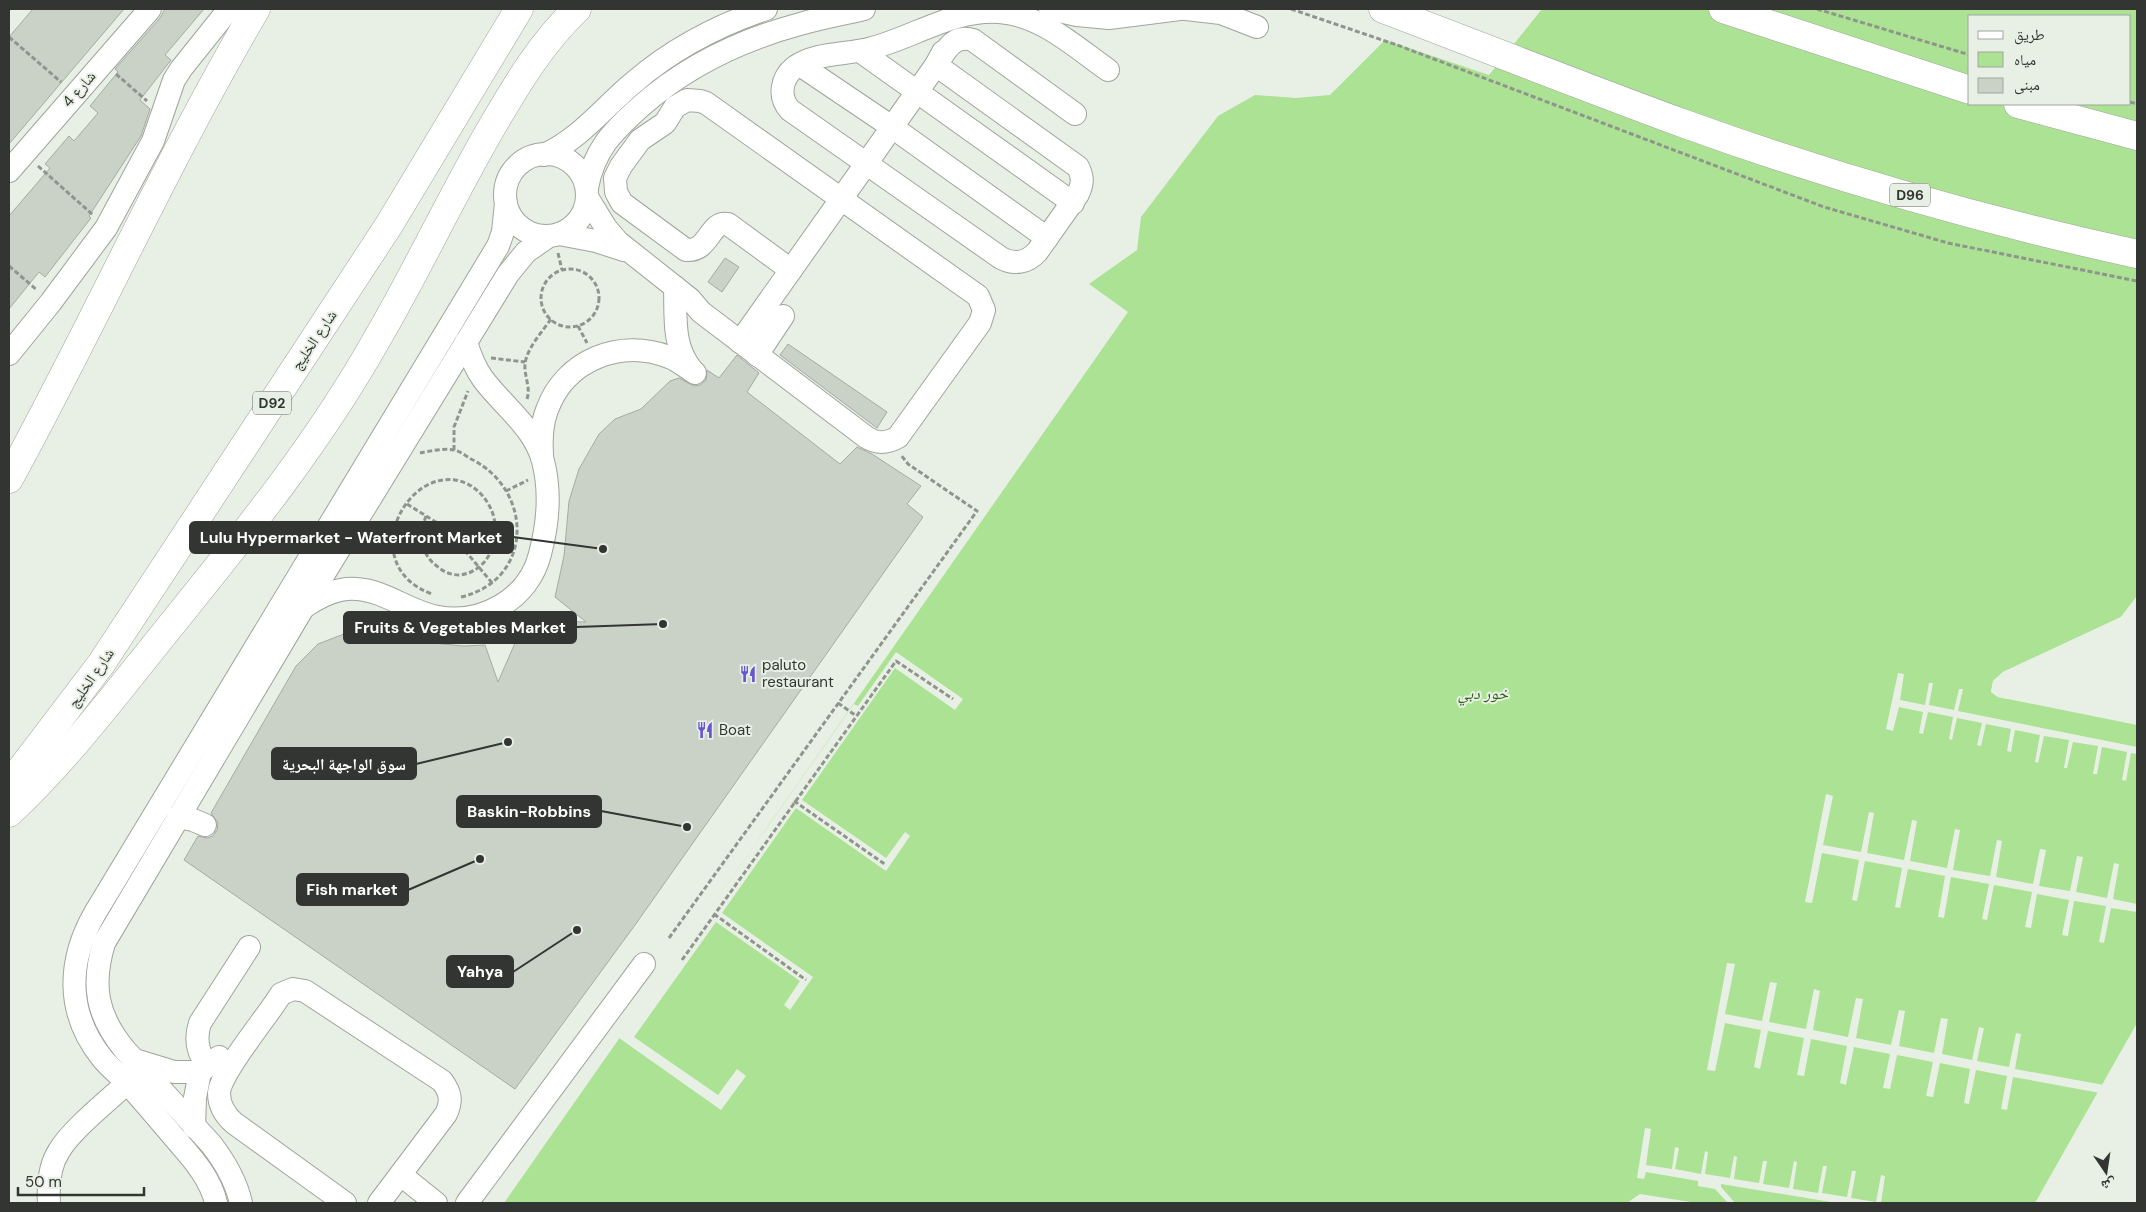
<svg xmlns="http://www.w3.org/2000/svg" width="2146" height="1212" font-family="'DM Sans','Noto Naskh Arabic',sans-serif">
  <rect width="100%" height="100%" fill="#e8f0e5"/>
  <path fill="#abe293" fill-rule="evenodd" d="M 1542,9 L 2137,9 L 2137,596 L 2121,617 L 2003,672 L 1993,681 L 1991,692 L 1998,697 L 2137,725 L 2137,1023 L 2035,1203 L 1697,1203 L 1640,1194 L 1627,1203 L 504,1203 L 1128,312 L 1089,284 L 1137,250 L 1141,217 L 1218,116 L 1255,95 L 1296,98 L 1330,95 L 1385,40 L 1489,75 ZM 1970,16 L 2130,16 L 2130,104 L 1970,104 Z"/>
  <g fill="#e8f0e5">
    <path d="M 2137,596 L 2137,600 L 2122,620 L 2005,674 L 1996,682 L 1994,691 L 2008,696 L 2007,699 L 1998,697 L 1991,692 L 1993,681 L 2003,672 L 2121,617 Z"/>
    <path d="M 896,652 L 963,699 L 955,710 L 895,668 L 802,800 L 886,858 L 905,832 L 910,836 L 886,871 L 796,808 L 722,913 L 813,977 L 790,1010 L 784,1005 L 800,981 L 716,922 L 634,1037 L 718,1095 L 737,1069 L 746,1076 L 721,1110 L 619,1038 L 849,711 L 854,704 L 858,706 Z"/>
    <path d="M 1898,673 L 1904,674 L 1900,700 L 1925,705 L 1929,683 L 1933,683 L 1929,705 L 1954,710 L 1959,689 L 1963,689 L 1958,711 L 2137,747 L 2137,754 L 2131,753 L 2126,781 L 2122,780 L 2127,752 L 2102,747 L 2097,774 L 2093,774 L 2098,746 L 2073,742 L 2067,768 L 2064,768 L 2069,740 L 2044,736 L 2038,763 L 2035,762 L 2040,735 L 2015,730 L 2011,752 L 2007,751 L 2011,729 L 1986,724 L 1981,746 L 1977,745 L 1982,723 L 1957,718 L 1952,740 L 1949,739 L 1953,717 L 1928,712 L 1923,734 L 1919,733 L 1923,712 L 1899,707 L 1893,731 L 1886,729 Z"/>
    <path d="M 1826,794 L 1833,796 L 1823,845 L 1861,852 L 1869,812 L 1874,813 L 1867,853 L 1904,860 L 1912,820 L 1917,821 L 1910,861 L 1947,868 L 1955,829 L 1960,830 L 1953,870 L 1990,876 L 1997,840 L 2002,841 L 1996,877 L 2033,884 L 2040,849 L 2046,850 L 2039,886 L 2070,891 L 2077,856 L 2083,857 L 2076,892 L 2107,898 L 2114,863 L 2119,864 L 2113,899 L 2137,904 L 2137,912 L 2111,908 L 2104,943 L 2099,942 L 2106,906 L 2074,901 L 2068,936 L 2062,935 L 2069,900 L 2037,894 L 2031,928 L 2025,927 L 2032,892 L 1994,885 L 1987,920 L 1982,919 L 1989,884 L 1951,877 L 1944,918 L 1938,917 L 1945,876 L 1908,869 L 1900,908 L 1895,907 L 1902,868 L 1865,861 L 1857,901 L 1852,900 L 1859,860 L 1822,853 L 1812,903 L 1805,902 Z"/>
    <path d="M 1727,963 L 1735,964 L 1725,1014 L 1762,1021 L 1770,982 L 1777,983 L 1769,1022 L 1806,1029 L 1814,989 L 1820,991 L 1813,1030 L 1848,1037 L 1856,998 L 1863,999 L 1856,1038 L 1891,1045 L 1899,1010 L 1905,1011 L 1899,1046 L 1934,1053 L 1941,1018 L 1948,1019 L 1942,1054 L 1972,1060 L 1979,1027 L 1984,1028 L 1977,1061 L 2009,1067 L 2016,1033 L 2021,1034 L 2015,1069 L 2104,1085 L 2100,1093 L 2013,1077 L 2007,1110 L 2001,1109 L 2007,1076 L 1976,1070 L 1969,1104 L 1964,1103 L 1970,1069 L 1940,1063 L 1933,1097 L 1926,1096 L 1933,1062 L 1897,1055 L 1890,1089 L 1883,1088 L 1890,1054 L 1854,1047 L 1846,1085 L 1840,1083 L 1847,1046 L 1811,1039 L 1804,1076 L 1797,1075 L 1804,1038 L 1768,1031 L 1760,1069 L 1754,1067 L 1761,1030 L 1725,1023 L 1715,1071 L 1707,1070 Z"/>
    <path d="M 1645,1128 L 1651,1129 L 1646,1165 L 1672,1169 L 1675,1147 L 1679,1148 L 1675,1169 L 1701,1174 L 1705,1151 L 1708,1152 L 1705,1174 L 1730,1178 L 1734,1156 L 1737,1157 L 1734,1179 L 1759,1183 L 1763,1161 L 1767,1161 L 1763,1184 L 1789,1188 L 1794,1161 L 1797,1162 L 1793,1189 L 1818,1193 L 1823,1166 L 1827,1166 L 1822,1193 L 1847,1197 L 1852,1171 L 1856,1171 L 1851,1198 L 1876,1202 L 1881,1175 L 1885,1176 L 1881,1203 L 1884,1203 L 1837,1203 L 1721,1184 L 1721,1187 L 1735,1203 L 1728,1203 L 1715,1189 L 1698,1186 L 1698,1181 L 1646,1172 L 1644,1179 L 1637,1178 Z"/>
  </g>
  <g fill="#cad2c7" stroke="#a4aba1">
    <path d="M 33,9 L 124,9 L 9,144 L 9,37 Z"/>
    <path d="M 165,9 L 204,9 L 165,55 L 171,60 L 140,100 L 150,109 L 141,136 L 89,216 L 91,218 L 45,277 L 39,272 L 9,309 L 9,216 L 50,168 L 45,164 L 69,136 L 74,141 L 98,113 L 90,106 L 118,72 L 115,69 L 160,18 Z"/>
    <path d="M 725,258 L 739,267 L 722,292 L 708,282 Z"/>
    <path d="M 788,344 L 887,412 L 877,428 L 780,355 Z"/>
    <path d="M 737,355 L 759,373 L 747,392 L 840,464 L 857,447 L 872,454 L 921,486 L 907,504 L 923,517 L 635,925 L 515,1089 L 184,860 L 198,836 L 207,838 L 213,836 L 217,830 L 218,823 L 211,813 L 296,666 L 318,644 L 344,634 L 372,626 L 432,643 L 464,646 L 485,645 L 498,682 L 519,634 L 530,626 L 544,621 L 586,622 L 555,597 L 564,556 L 569,501 L 579,469 L 599,434 L 615,419 L 641,409 L 670,381 L 679,378 L 694,386 L 700,385 L 706,380 L 707,370 L 719,378 Z"/>
  </g>
  <g fill="none" stroke-linecap="round" stroke-linejoin="round">
    <g stroke="#9ea59b" stroke-width="24">
      <g id="minor">
        <path d="M 1050,9 L 1077,15 L 1109,18 L 1180,9"/>
        <path d="M 1186,9 L 1221,13 L 1257,27"/>
        <path d="M 860,51 L 1073,203"/>
        <path d="M 800,65 L 892,127 L 1047,238"/>
        <path d="M 1075,114 L 973,40 C 953,34 946,50 936,65 L 1078,167 C 1083,177 1083,183 1078,194 L 1037,252 C 1027,263 1014,265 1001,258 L 790,110 C 778,97 781,78 795,67 C 816,52 848,55 872,48 C 914,37 954,9 999,12 C 1041,15 1074,46 1108,70"/>
        <circle cx="546" cy="195" r="41"/>
        <path d="M 544,155 C 580,139 603,108 633,83 C 671,50 719,25 766,9"/>
        <path d="M 9,171 L 150,9"/>
        <path d="M 587,188 C 594,150 612,132 640,107 C 686,66 741,40 800,24 C 821,18 843,14 864,9"/>
        <path d="M 587,197 L 606,228 L 618,242 L 690,299 L 701,312 L 866,437 C 877,444 886,444 898,437 L 980,323 L 984,310 L 978,296 L 706,103 L 700,101 L 687,100 L 675,107 L 665,123 L 640,140 L 621,166 L 615,178 L 616,192 L 622,203 L 686,250 C 710,252 709,220 728,224 L 791,270"/>
        <path d="M 559,234 L 596,241 L 624,250"/>
        <path d="M 675,287 C 676,317 672,346 692,370"/>
        <path d="M 740,342 L 936,65 L 943,52"/>
        <path d="M 9,354 L 51,302 L 106,228 L 153,141 L 174,80 L 181,69 L 229,9"/>
        <path d="M 757,355 L 783,316"/>
        <path d="M 542,456 C 541,440 541,425 547,410 C 565,360 620,338 669,357 C 678,360 687,368 695,373"/>
        <path d="M 304,607 C 319,597 337,587 357,589 C 386,591 409,612 438,617 C 482,625 529,599 540,554 C 548,524 551,492 543,461 C 534,427 503,406 483,379 C 475,368 470,355 466,342"/>
        <path d="M 178,817 L 193,820 L 205,825"/>
        <path d="M 138,1061 L 174,1072 L 200,1072"/>
        <path d="M 207,1065 C 197,1052 195,1038 200,1023 L 249,947"/>
        <path d="M 194,1127 L 195,1098 L 200,1072 L 219,1057"/>
        <path d="M 401,1175 L 436,1203"/>
        <path d="M 49,1203 C 48,1186 49,1166 59,1151 C 71,1130 109,1100 127,1083"/>
        <path d="M 216,1203 C 211,1180 194,1160 179,1143 C 162,1123 146,1104 129,1085 C 121,1076 110,1068 102,1058 C 66,1013 67,962 95,913 L 498,246 L 503,232 L 506,203"/>
        <path d="M 241,1203 C 236,1181 225,1162 211,1144 L 125,1050 C 97,1016 91,986 104,943 L 303,608 L 508,274 L 526,252 L 549,236"/>
        <path d="M 345,1203 L 234,1123 C 226,1116 219,1106 219,1093 C 220,1072 268,1016 281,994 L 293,989 L 305,991 L 442,1081 C 451,1093 452,1101 446,1114 L 379,1203"/>
        <path d="M 467,1203 L 644,964"/>
      </g>
    </g>
    <g stroke="#9ea59b" stroke-width="29">
      <g id="major">
        <path d="M 1383,9 C 1483,47 1584,87 1685,124 C 1832,177 1985,221 2137,254"/>
        <path d="M 1723,9 L 1970,90"/>
        <path d="M 2018,104 L 2137,136"/>
        <path d="M 9,479 C 94,324 166,162 256,9"/>
        <path d="M 9,785 L 101,664 L 176,550 L 389,225 L 519,9"/>
        <path d="M 9,813 C 68,758 117,692 168,629 C 243,536 318,444 377,339 C 418,269 452,195 493,125 C 517,84 542,42 577,9"/>
      </g>
    </g>
    <g stroke="#8f958d" stroke-width="3" stroke-dasharray="5 2.5" stroke-linecap="butt">
      <path d="M 1291,9 L 1397,45 L 1824,207 L 1948,243 L 2137,281"/>
      <path d="M 1817,9 L 1970,55"/>
      <path d="M 9,37 L 61,82"/>
      <path d="M 116,74 L 147,101"/>
      <path d="M 2130,102 L 2137,104"/>
      <path d="M 38,166 L 93,215"/>
      <path d="M 558,253 L 562,270"/>
      <path d="M 9,266 L 37,290"/>
      <circle cx="570" cy="298" r="29"/>
      <path d="M 578,326 L 587,343"/>
      <path d="M 491,358 L 525,362"/>
      <path d="M 527,399 C 531,388 524,376 525,364 C 527,348 542,332 551,319"/>
      <path d="M 454,450 L 454,427 L 468,391"/>
      <path d="M 420,453 C 429,451 444,448 454,450 C 460,451 466,456 471,459 C 534,490 534,580 461,597"/>
      <path d="M 506,491 L 528,480"/>
      <path d="M 407,504 L 447,529 L 493,584"/>
      <path d="M 426,516 C 419,535 420,554 438,567 C 444,572 451,575 459,575 C 492,572 503,532 490,507 C 483,493 470,482 455,480 C 402,472 358,567 432,594"/>
      <path d="M 838,703 L 855,715"/>
      <path d="M 794,801 L 886,865"/>
      <path d="M 714,914 L 806,980"/>
      <path d="M 669,938 L 977,511 L 908,464 L 901,455"/>
      <path d="M 682,960 L 896,661 L 953,699"/>
    </g>
    <use href="#minor" stroke="#fff" stroke-width="22"/>
    <use href="#major" stroke="#fff" stroke-width="28"/>
  </g>
  <defs>
    <g id="restaurant-bare" transform="scale(1.35)"><path d="M-5-6h1v4h1v-4h1v4h1v-4h1v5L-1.5 .5V6h-2V.5L-5-1ZM5-6V6H3V1.5H1.5Q1.5-4 5-6Z" fill="#6a56d0" stroke="#e8f0e5" stroke-width="2.5" paint-order="stroke"/></g>
  </defs>
  <g fill-rule="evenodd">
    <use href="#restaurant-bare" x="748" y="674"/>
    <use href="#restaurant-bare" x="705" y="730"/>
  </g>
  <g text-anchor="middle" stroke-width="4" stroke-linejoin="round" paint-order="stroke">
    <g fill="#e8f0e5" stroke="#696d67" stroke-width="1">
      <rect x="1890" y="183.5" width="40" height="23" rx="4"/>
      <rect x="253" y="391.5" width="38" height="23" rx="4"/>
    </g>
    <g font-size="14" font-weight="bold" fill="#323531">
      <text x="1910" y="200">D96</text>
      <text x="272" y="408">D92</text>
    </g>
    <g font-size="15" fill="#323531" stroke="#e8f0e5">
      <text transform="translate(79 89) rotate(-49)" y="5">شارع 4</text>
      <text transform="translate(314 340) rotate(-56)" y="5">شارع الخليج</text>
      <text transform="translate(91 678) rotate(-55)" y="5">شارع الخليج</text>
    </g>
    <g font-size="15" fill="#323531" stroke="#e8f0e5" text-anchor="start">
      <text x="762" y="670">paluto<tspan x="762" dy="17">restaurant</tspan></text>
      <text x="719" y="735">Boat</text>
    </g>
    <g font-size="16" font-style="italic" fill="#316214" stroke="#e8f0e5">
      <text x="1483" y="699">خور دبي</text>
    </g>
  </g>
  <path fill="none" stroke="#323531" stroke-width="2" d="M603 549L513 537M663 624L576 627M508 742L416 764M687 827L601 811M480 859L408 890M577 930L513 972"/>
  <g fill="#323531" stroke="#e8f0e5" stroke-width="2">
    <circle cx="603" cy="549" r="5"/>
    <circle cx="663" cy="624" r="5"/>
    <circle cx="508" cy="742" r="5"/>
    <circle cx="687" cy="827" r="5"/>
    <circle cx="480" cy="859" r="5"/>
    <circle cx="577" cy="930" r="5"/>
  </g>
  <g fill="#323531" stroke="#323531" stroke-width="2">
    <rect x="190" y="522" width="323" height="31" rx="5"/>
    <rect x="344" y="612" width="232" height="31" rx="5"/>
    <rect x="272" y="748" width="144" height="31" rx="5"/>
    <rect x="457" y="796" width="144" height="31" rx="5"/>
    <rect x="297" y="874" width="111" height="31" rx="5"/>
    <rect x="447" y="956" width="66" height="31" rx="5"/>
  </g>
  <g font-size="16" text-anchor="middle" font-weight="bold" fill="#fff">
    <text x="351" y="543">Lulu Hypermarket - Waterfront Market</text>
    <text x="460" y="633">Fruits &amp; Vegetables Market</text>
    <text x="344" y="770">سوق الواجهة البحرية</text>
    <text x="529" y="817">Baskin-Robbins</text>
    <text x="352" y="895">Fish market</text>
    <text x="480" y="977">Yahya</text>
  </g>
  <rect width="2146" height="1212" fill="none" stroke="#323531" stroke-width="20"/>
  <rect x="1968" y="15" width="162" height="90" fill="#e8f0e5" stroke="#9fa59d"/>
  <rect x="1978" y="31" width="25" height="8" fill="#ffffff" stroke="#9fa59d"/>
  <text x="2014" y="40" font-size="15" fill="#323531">طريق</text>
  <rect x="1978" y="52" width="25" height="15" fill="#abe293" stroke="#9fa59d"/>
  <text x="2014" y="65" font-size="15" fill="#323531">مياه</text>
  <rect x="1978" y="78" width="25" height="15" fill="#cad2c7" stroke="#9fa59d"/>
  <text x="2014" y="90" font-size="15" fill="#323531">مبنى</text>
  <g transform="translate(2106 1172) rotate(167)" stroke="#e8f0e5" stroke-width="4" paint-order="stroke">
  <path d="M0-4L9 19L0 12L-9 19Z" fill="#323531"/>
  <text y="-8" font-size="14" font-weight="bold" text-anchor="middle" fill="#323531">ش</text>
  </g>
  <path d="M18 1187v8h126v-8" fill="none" stroke="#323531" stroke-width="2.5"/>
  <text x="25" y="1187" font-size="15" fill="#323531" stroke="#e8f0e5" stroke-width="4" paint-order="stroke">50 m</text>
</svg>
